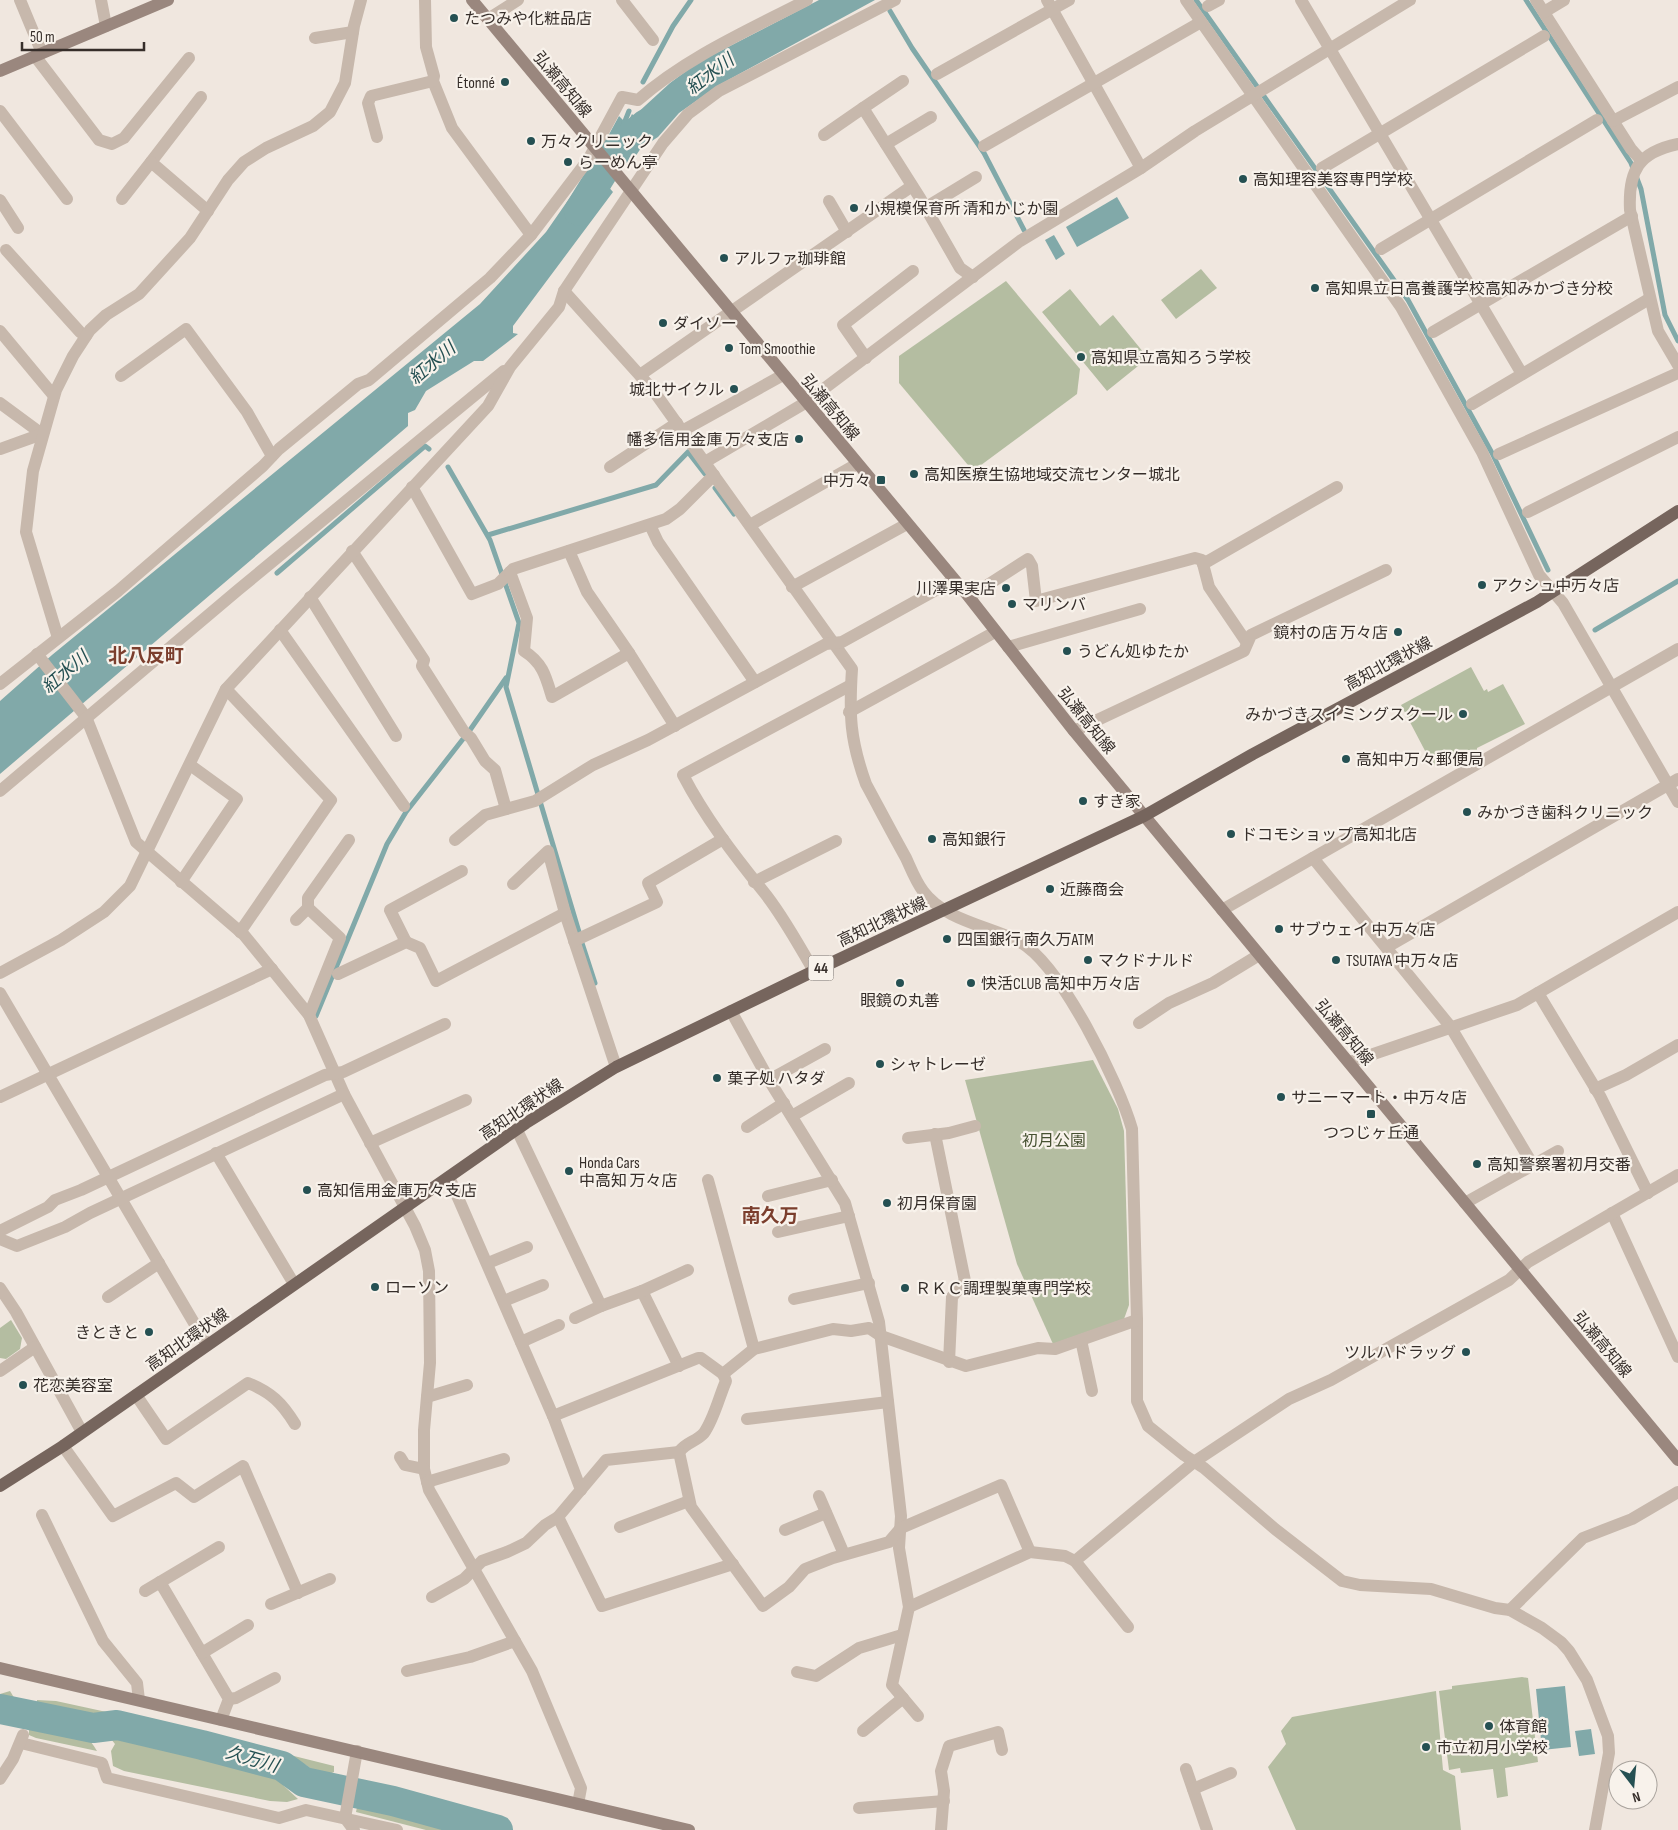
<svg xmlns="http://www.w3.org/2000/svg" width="1678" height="1830" font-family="'Sofia Sans Condensed','Noto Sans JP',sans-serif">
  <rect width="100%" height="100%" fill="#f0e7df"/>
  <g fill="#b4bda1">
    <path d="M 1201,269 L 1217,288 L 1176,319 L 1161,300 Z"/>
    <path d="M 1006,281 L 1080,369 L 1077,394 L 973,471 L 899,383 L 899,356 Z"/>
    <path d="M 1070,289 L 1100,326 L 1113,315 L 1148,358 L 1107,391 L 1042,312 Z"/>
    <path d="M 1471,667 L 1484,691 L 1487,689 L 1488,692 L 1503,684 L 1525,724 L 1477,748 L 1477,750 L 1448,764 L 1444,760 L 1433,766 L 1401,705 Z"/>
    <path d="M 1093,1060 L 1118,1109 L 1124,1131 L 1129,1305 L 1124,1319 L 1053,1344 L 1017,1264 L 965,1080 Z"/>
    <path d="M 11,1320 L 22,1338 L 20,1349 L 6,1359 L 0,1358 L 0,1328 Z"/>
    <path d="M 1522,1677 L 1528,1678 L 1538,1762 L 1505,1768 L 1508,1796 L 1497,1798 L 1493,1769 L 1461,1773 L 1460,1768 L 1449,1770 L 1439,1691 L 1452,1689 L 1452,1686 Z"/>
    <path d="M 10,1691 L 18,1704 L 13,1708 L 0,1706 L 0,1694 Z"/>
    <path d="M 1436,1691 L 1443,1770 L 1455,1776 L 1461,1830 L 1296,1830 L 1268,1767 L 1286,1744 L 1281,1731 L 1292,1717 Z"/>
    <path d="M 37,1700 L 56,1701 L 194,1731 L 334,1766 L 334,1772 L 327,1775 L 314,1771 L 306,1765 L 114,1720 C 86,1721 62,1716 37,1704 Z"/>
    <path d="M 36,1725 C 63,1727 82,1724 97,1751 L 36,1738 L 29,1735 L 29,1729 Z"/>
    <path d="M 121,1732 L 274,1769 L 284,1786 L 298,1799 L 287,1802 L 270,1801 L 124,1771 L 113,1766 L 111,1751 L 115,1744 L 107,1734 Z"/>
    <path d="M 358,1802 L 377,1807 L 388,1805 L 419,1816 L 470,1830 L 426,1830 L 356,1812 Z"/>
  </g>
  <g fill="#81a9a9">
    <path d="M 819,0 L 875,0 L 719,85 L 679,113 L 658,137 L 641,148 L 629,166 L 607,138 L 619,116 L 627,124 L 632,114 L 634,116 L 670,83 L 697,63 Z"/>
    <path d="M 591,167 L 613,192 L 513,326 L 513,333 L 518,334 L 483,361 L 474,361 L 426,391 L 415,410 L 408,413 L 408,426 L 0,774 L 0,701 L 52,655 L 480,304 L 546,232 Z"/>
    <path d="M 1117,197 L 1129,218 L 1077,247 L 1066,227 Z"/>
    <path d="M 1054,235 L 1065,254 L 1056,260 L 1045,240 Z"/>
    <path d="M 1565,1686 L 1571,1747 L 1542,1750 L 1536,1689 Z"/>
    <path d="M 1591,1729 L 1595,1754 L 1579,1756 L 1575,1731 Z"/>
  </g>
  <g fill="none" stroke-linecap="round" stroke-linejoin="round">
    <g stroke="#81a9a9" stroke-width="5">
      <path d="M 1196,0 L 1408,300 L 1492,453 L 1548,570"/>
      <path d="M 1526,0 L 1631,163 L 1641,189 L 1665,315 L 1678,341"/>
      <path d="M 890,11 L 912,48 L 984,153 L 1024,230"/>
      <path d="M 643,82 L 673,26 L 691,0"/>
      <path d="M 623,126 L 629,111"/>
      <path d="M 448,467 L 490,540 L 519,623 L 506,687 L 579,932"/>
      <path d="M 715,488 L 734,514"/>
      <path d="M 488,535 L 656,485 L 688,452 L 705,474"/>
      <path d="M 277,573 L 425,446 L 429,449"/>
      <path d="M 1595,630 L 1678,581"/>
      <path d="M 470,730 L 506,678"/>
      <path d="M 582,943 L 595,983"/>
      <path d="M 316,1016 L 387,844 L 406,812 L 463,739"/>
    </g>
    <g stroke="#81a9a9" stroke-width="30">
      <path d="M 579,211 L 619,146 L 646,124"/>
      <path d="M 0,1709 L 93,1728 L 117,1725 L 202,1745 L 282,1766 L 304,1782 L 393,1801 L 498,1830"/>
    </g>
    <g stroke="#c7b8ac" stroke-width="12">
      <path d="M 20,0 L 42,53"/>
      <path d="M 101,0 L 106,26"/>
      <path d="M 425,0 L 426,47 L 434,76 L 433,81 L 452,128 L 531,235"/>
      <path d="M 622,0 L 653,40"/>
      <path d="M 1047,0 L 1141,168"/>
      <path d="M 1186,0 L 1401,307 L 1482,452 L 1539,575 L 1563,603 L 1678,802"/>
      <path d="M 1301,0 L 1522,374"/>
      <path d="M 1536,0 L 1631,149 L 1641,160"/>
      <path d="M 1208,6 L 1219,0"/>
      <path d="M 1544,12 L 1564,0"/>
      <path d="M 488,19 L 518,0"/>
      <path d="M 315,38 L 353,32"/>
      <path d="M 35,56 L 99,140 L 112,144 L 124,138 L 189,58"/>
      <path d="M 937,74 L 1069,0"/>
      <path d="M 903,81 L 863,108 L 920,198 L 960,268 L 973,277"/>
      <path d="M 201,97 L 151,162 L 208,211"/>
      <path d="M 0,111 L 67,199"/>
      <path d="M 1613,121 L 1678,87"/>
      <path d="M 824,135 L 863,108"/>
      <path d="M 377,137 L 368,103 L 371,96 L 433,81"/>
      <path d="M 886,144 L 931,117"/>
      <path d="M 1678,144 C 1639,152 1628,170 1630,210 L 1658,331 L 1678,365"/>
      <path d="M 984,146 L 1201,22"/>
      <path d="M 1322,168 L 1544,36"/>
      <path d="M 122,199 L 151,162"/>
      <path d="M 0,200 L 18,228"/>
      <path d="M 829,201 L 847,232"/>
      <path d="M 925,208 L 976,177"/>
      <path d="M 1381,249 L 1597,120"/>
      <path d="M 6,250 L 80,332 L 86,336"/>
      <path d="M 564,291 L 653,390 L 852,669 C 849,715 850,740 866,784 C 879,808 892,833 906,858 C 911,869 916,882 923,891 C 945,921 990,926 1020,942 C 1061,965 1119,1083 1132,1129 L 1137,1320 L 1137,1401 L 1148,1426 L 1184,1455 L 1204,1468 L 1275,1529 L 1342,1581 L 1360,1585 L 1431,1589 L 1495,1608 L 1510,1610 L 1542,1628 L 1561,1642 L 1569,1651 L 1587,1680 L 1608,1736 L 1609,1753 L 1595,1830"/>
      <path d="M 0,331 L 54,396"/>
      <path d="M 1433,332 L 1632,216"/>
      <path d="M 866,358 L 843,325 L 913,271"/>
      <path d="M 640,375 L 912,186"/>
      <path d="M 121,376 L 186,329 L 247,412 L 272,456"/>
      <path d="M 0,403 L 42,434"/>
      <path d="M 1472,404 L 1649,299"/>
      <path d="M 682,431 L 783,375"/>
      <path d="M 0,449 L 42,434"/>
      <path d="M 1499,454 L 1678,373"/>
      <path d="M 705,462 L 805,403 L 1020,241 L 1141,168 L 1195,131 L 1410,0"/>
      <path d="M 610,467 L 677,423"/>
      <path d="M 412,487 L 472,594 L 498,584 L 513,569 L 666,519 L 680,509 L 714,475"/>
      <path d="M 1528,512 L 1678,437"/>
      <path d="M 650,525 L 658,542 L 755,682"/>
      <path d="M 750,525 L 857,464"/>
      <path d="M 352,551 L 424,660 L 422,666 L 464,732 L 471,738 L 485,761 L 495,770 L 506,809"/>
      <path d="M 569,551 L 587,592 L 629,653 L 675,726"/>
      <path d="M 510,572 L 527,618 L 524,651 C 543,663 546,677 552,697 L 629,653"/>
      <path d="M 792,587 L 907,524"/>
      <path d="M 310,597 L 396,736"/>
      <path d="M 969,597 L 1028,559 L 1032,566 L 1036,601 L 1195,558 L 1202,560 L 1203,564"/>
      <path d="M 280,630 L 404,806"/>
      <path d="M 58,638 L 26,532 L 33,471 L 56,390 L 73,356 L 90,330 L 106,315 L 139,294 L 190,238 L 228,180 L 244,162 L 266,148 L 313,126 L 330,112 L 345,83 L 354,26 L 361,0"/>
      <path d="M 1247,643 L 1209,587 L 1203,564 L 1337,487"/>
      <path d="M 1008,647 L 1140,609"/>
      <path d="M 37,654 L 86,717 L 136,842 L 244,935 L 309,1015 L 344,1094 L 415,1226 L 425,1250 L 429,1271 L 430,1363 L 424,1430 L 424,1469 L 429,1490 L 532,1671 L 581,1788 L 578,1804"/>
      <path d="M 0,684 L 118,591 L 263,466 L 279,449 L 358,384 L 369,380 L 490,278 L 531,235 L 588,160 L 622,97 L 638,100 C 687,57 749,30 807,0"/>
      <path d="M 226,689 L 331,800 L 240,932"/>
      <path d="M 849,712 L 995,632"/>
      <path d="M 1074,731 L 1244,651 L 1251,635 L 1386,570"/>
      <path d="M 0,791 L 238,590 L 504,371"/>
      <path d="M 455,840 L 485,815 L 535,801 L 593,765 L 648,740 L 826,644 L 842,642 L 954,580"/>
      <path d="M 1313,858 L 1450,1026 L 1533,1165"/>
      <path d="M 181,882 L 237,799 L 190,765"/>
      <path d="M 754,882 L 836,841"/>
      <path d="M 513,884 L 548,851 L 565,913 L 616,1067"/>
      <path d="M 1222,910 L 1678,649"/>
      <path d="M 296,920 L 308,908"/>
      <path d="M 574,941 L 657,902 L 648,883 L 723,839"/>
      <path d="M 406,942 L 390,910 L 462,871"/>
      <path d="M 1387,947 L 1678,779"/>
      <path d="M 814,971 C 798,944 782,914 763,891 C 733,854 705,817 683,775 L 851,685"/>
      <path d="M 0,973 L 61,940 L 104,912 L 130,886 L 226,689 L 488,406 L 510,367 L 559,307 L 564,291 L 663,143 L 688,114 L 719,91 L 895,0"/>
      <path d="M 338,974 L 406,942 L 420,948 L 436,981 L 565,913"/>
      <path d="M 0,993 L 207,1345"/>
      <path d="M 1538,993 L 1600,1096 L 1648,1193"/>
      <path d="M 731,1011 L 769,1080 L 845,1203 L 879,1322 L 901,1516 L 899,1548 L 909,1607 L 892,1685 L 918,1716"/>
      <path d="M 309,1015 L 340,938 L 308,908 L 308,898 L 349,840"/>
      <path d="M 1139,1023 L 1169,1003 L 1213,983 L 1259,955"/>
      <path d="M 1350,1062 L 1517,1005 L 1678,912"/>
      <path d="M 769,1080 L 825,1049"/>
      <path d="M 1595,1089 L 1626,1075 L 1678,1045"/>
      <path d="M 0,1097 L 272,969"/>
      <path d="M 792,1116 L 849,1083"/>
      <path d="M 747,1127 L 784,1103"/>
      <path d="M 517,1130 L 601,1306 L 642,1291 L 679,1366"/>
      <path d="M 935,1134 L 965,1281 L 952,1297 L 949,1362"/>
      <path d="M 908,1138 L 949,1133 L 975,1126"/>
      <path d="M 370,1143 L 466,1100"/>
      <path d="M 216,1153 L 294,1284"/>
      <path d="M 449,1177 L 553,1416 L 581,1490"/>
      <path d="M 708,1180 L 754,1349"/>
      <path d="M 768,1196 L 832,1180"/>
      <path d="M 1465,1203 L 1558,1151"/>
      <path d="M 1612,1213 L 1678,1357"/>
      <path d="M 0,1231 L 48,1207 L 55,1200 L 81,1190 L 325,1075 L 343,1072 L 445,1024"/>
      <path d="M 778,1232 L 849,1216"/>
      <path d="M 0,1239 L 17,1246 L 65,1227 L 90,1213 L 344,1094"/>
      <path d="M 488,1263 L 527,1247"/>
      <path d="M 0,1288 L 16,1312 L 82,1432"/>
      <path d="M 642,1291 L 688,1270"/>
      <path d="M 108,1297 L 159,1263"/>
      <path d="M 794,1299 L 869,1283"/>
      <path d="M 504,1301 L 543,1285"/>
      <path d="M 575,1318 L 601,1306"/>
      <path d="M 1081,1340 L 1092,1391"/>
      <path d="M 521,1342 L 559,1325"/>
      <path d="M 0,1371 L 35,1347"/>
      <path d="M 136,1395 L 166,1439 L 248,1383 C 271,1392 282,1403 295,1424"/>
      <path d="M 427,1397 L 467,1385"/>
      <path d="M 553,1416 L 698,1358 L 701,1358 L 723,1374 L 754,1349 L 833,1329 L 851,1331 L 869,1328 L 881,1336 L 966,1366 L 1038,1348 L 1055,1349 L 1137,1320"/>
      <path d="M 747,1419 L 888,1402"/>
      <path d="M 63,1446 L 113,1516 L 176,1483 L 194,1497 L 243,1466 L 298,1593"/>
      <path d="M 679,1452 C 686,1442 696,1442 704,1433 C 714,1419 719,1397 726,1381 L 723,1374"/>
      <path d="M 400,1457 L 405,1465 L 424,1469"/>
      <path d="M 427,1482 L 504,1459"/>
      <path d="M 819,1496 L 844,1554"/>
      <path d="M 42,1515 L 103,1641 L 137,1683 L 139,1700"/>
      <path d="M 558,1517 L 602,1606 L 733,1564"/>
      <path d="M 620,1527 L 689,1501"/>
      <path d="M 785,1530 L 826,1513"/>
      <path d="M 160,1582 L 229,1699 L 221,1720"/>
      <path d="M 145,1591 L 219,1547"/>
      <path d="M 432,1597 L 464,1579 L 482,1561 L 507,1552 L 526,1543 L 545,1525 L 558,1517 L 606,1460 L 679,1452 L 691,1507 L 763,1606 L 789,1587 L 805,1569 L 833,1558 L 889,1542 L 901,1528 L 1001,1485 L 1030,1552"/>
      <path d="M 271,1604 L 330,1579"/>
      <path d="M 909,1607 L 1030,1552 L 1065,1556 L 1075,1561"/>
      <path d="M 1510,1610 L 1583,1538 L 1632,1519 L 1678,1492"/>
      <path d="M 1128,1627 L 1075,1561 L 1194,1462 L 1289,1399 L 1331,1380 L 1493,1289 L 1509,1280 L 1528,1262 L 1678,1175"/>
      <path d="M 202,1653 L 248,1625"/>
      <path d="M 407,1671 L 470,1657 L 515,1641"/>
      <path d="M 797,1672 L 816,1676 L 859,1648 L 902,1635"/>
      <path d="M 229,1699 L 236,1698 L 275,1678"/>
      <path d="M 863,1731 L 903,1698"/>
      <path d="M 21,1743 L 102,1763 L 107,1778 L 279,1818 L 306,1810 L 397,1830"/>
      <path d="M 1186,1769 L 1207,1830"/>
      <path d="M 0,1779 L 13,1759 L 23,1735"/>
      <path d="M 1193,1789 L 1231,1773"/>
      <path d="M 859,1808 L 944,1801"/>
      <path d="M 354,1830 L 345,1818 L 357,1751"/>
      <path d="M 941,1830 L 944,1791 L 941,1771 L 949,1746 L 998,1732 L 1002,1750"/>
    </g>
    <g stroke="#9a877e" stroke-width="12">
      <path d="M 472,0 L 969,597 L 1074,731 L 1678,1460"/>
      <path d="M 0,71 L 168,0"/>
      <path d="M 0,1668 L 689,1830"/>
    </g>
    <path stroke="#76655d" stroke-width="12" d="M 0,1486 L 63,1446 L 526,1123 L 616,1067 L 814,971 L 1144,816 L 1253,754 L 1537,602 L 1678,511"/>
  </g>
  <g fill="#255052" stroke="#f8f2eb" stroke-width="2">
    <circle cx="454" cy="18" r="5"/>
    <circle cx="505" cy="82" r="5"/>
    <circle cx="531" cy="141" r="5"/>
    <circle cx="568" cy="162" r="5"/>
    <circle cx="1243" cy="179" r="5"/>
    <circle cx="854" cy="208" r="5"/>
    <circle cx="724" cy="258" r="5"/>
    <circle cx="1315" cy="288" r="5"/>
    <circle cx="663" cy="323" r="5"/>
    <circle cx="729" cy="348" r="5"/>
    <circle cx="1081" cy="357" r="5"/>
    <circle cx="734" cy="389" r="5"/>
    <circle cx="799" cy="439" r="5"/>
    <circle cx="914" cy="474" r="5"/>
    <rect x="876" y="475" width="10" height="10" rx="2.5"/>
    <circle cx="1482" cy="585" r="5"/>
    <circle cx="1006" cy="588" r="5"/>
    <circle cx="1012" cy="604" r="5"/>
    <circle cx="1398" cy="632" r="5"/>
    <circle cx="1067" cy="651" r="5"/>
    <circle cx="1463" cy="714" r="5"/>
    <circle cx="1346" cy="759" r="5"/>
    <circle cx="1083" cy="801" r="5"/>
    <circle cx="1467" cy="812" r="5"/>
    <circle cx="1231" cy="834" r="5"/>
    <circle cx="932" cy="839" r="5"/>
    <circle cx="1050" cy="889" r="5"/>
    <circle cx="1279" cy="929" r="5"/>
    <circle cx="947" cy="939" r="5"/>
    <circle cx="1088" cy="960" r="5"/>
    <circle cx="1336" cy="960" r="5"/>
    <circle cx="900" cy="983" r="5"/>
    <circle cx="971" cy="983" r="5"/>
    <circle cx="880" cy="1064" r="5"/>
    <circle cx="717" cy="1078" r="5"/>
    <circle cx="1281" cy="1097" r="5"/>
    <rect x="1366" y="1109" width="10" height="10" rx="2.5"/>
    <circle cx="1477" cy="1164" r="5"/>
    <circle cx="569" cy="1171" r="5"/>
    <circle cx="307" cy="1190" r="5"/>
    <circle cx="887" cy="1203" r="5"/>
    <circle cx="375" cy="1287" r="5"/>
    <circle cx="905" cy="1288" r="5"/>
    <circle cx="149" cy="1332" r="5"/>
    <circle cx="1466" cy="1352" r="5"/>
    <circle cx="23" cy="1385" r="5"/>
    <circle cx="1489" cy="1726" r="5"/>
    <circle cx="1426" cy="1747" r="5"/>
  </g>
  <g text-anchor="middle" stroke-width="4.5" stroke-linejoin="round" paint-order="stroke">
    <rect fill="#f8f2eb" stroke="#706964" stroke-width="1" x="808.5" y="955.5" width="25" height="25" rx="4"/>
    <g font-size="15" font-weight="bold" fill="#362e2a">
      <text x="821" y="973">44</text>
    </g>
    <g font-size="16" fill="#362e2a" stroke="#f8f2eb" text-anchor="start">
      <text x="464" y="24">たつみや化粧品店</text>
      <text x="495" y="88" text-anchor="end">Étonné</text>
      <text x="541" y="147">万々クリニック</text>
      <text x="578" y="168">らーめん亭</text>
      <text x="1253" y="185">高知理容美容専門学校</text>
      <text x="864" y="214">小規模保育所 清和かじか園</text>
      <text x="734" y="264">アルファ珈琲館</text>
      <text x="1325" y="294">高知県立日高養護学校高知みかづき分校</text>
      <text x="673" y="329">ダイソー</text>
      <text x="739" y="354">Tom Smoothie</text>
      <text x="1091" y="363">高知県立高知ろう学校</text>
      <text x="724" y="395" text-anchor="end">城北サイクル</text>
      <text x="789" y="445" text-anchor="end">幡多信用金庫 万々支店</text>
      <text x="924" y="480">高知医療生協地域交流センター城北</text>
      <text x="871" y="486" text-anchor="end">中万々</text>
      <text x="1492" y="591">アクシュ中万々店</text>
      <text x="996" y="594" text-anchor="end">川澤果実店</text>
      <text x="1022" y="610">マリンバ</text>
      <text x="1388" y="638" text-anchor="end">鏡村の店 万々店</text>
      <text x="1077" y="657">うどん処ゆたか</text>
      <text x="1453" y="720" text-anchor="end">みかづきスイミングスクール</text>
      <text x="1356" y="765">高知中万々郵便局</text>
      <text x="1093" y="807">すき家</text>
      <text x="1477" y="818">みかづき歯科クリニック</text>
      <text x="1241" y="840">ドコモショップ高知北店</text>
      <text x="942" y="845">高知銀行</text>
      <text x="1060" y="895">近藤商会</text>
      <text x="1289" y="935">サブウェイ 中万々店</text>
      <text x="957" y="945">四国銀行 南久万ATM</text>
      <text x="1098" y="966">マクドナルド</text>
      <text x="1346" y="966">TSUTAYA 中万々店</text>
      <text x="981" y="989">快活CLUB 高知中万々店</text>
      <text x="900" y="1006" text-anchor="middle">眼鏡の丸善</text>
      <text x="890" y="1070">シャトレーゼ</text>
      <text x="727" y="1084">菓子処 ハタダ</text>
      <text x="1291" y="1103">サニーマート・中万々店</text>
      <text x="1371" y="1138" text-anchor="middle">つつじヶ丘通</text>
      <text x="579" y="1168">Honda Cars<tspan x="579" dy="18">中高知 万々店</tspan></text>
      <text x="1487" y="1170">高知警察署初月交番</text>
      <text x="317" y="1196">高知信用金庫万々支店</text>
      <text x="897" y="1209">初月保育園</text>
      <text x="385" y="1293">ローソン</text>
      <text x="915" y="1294">ＲＫＣ調理製菓専門学校</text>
      <text x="139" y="1338" text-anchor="end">きときと</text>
      <text x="1456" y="1358" text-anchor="end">ツルハドラッグ</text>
      <text x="33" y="1391">花恋美容室</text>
      <text x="1499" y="1732">体育館</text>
      <text x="1436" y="1753">市立初月小学校</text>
    </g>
    <g font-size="16" fill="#362e2a" stroke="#f8f2eb">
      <text transform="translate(563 84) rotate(50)" y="6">弘瀬高知線</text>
      <text transform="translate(831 407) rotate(50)" y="6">弘瀬高知線</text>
      <text transform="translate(1388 663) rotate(-28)" y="6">高知北環状線</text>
      <text transform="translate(1087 720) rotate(51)" y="6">弘瀬高知線</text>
      <text transform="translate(882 921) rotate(-25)" y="6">高知北環状線</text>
      <text transform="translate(1345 1032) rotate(50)" y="6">弘瀬高知線</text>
      <text transform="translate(521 1109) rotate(-34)" y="6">高知北環状線</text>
      <text transform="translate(187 1339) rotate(-35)" y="6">高知北環状線</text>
      <text transform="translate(1603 1344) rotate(50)" y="6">弘瀬高知線</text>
    </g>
    <g font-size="16" fill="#465131" stroke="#f8f2eb">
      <text x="1054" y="1146">初月公園</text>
    </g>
    <g font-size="18" font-style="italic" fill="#255052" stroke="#f8f2eb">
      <text transform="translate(710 74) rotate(-37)" y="6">紅水川</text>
      <text transform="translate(432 363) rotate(-40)" y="6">紅水川</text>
      <text transform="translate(65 672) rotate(-40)" y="6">紅水川</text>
      <text transform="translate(252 1759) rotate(16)" y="6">久万川</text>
    </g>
    <g font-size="19" font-weight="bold" fill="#7b3e2d" stroke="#f8f2eb">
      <text x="146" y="662">北八反町</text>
      <text x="770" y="1222">南久万</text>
    </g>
  </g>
  <g transform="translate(1633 1785) rotate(164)"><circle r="24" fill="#f8f2eb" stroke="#aaa49e"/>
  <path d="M0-4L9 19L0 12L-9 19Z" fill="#255052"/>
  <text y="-8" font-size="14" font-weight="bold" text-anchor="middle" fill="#362e2a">N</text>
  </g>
  <path d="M22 42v8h122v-8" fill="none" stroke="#362e2a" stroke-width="2.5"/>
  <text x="30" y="42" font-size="15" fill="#362e2a" stroke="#f8f2eb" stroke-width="4" paint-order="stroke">50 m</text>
</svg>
